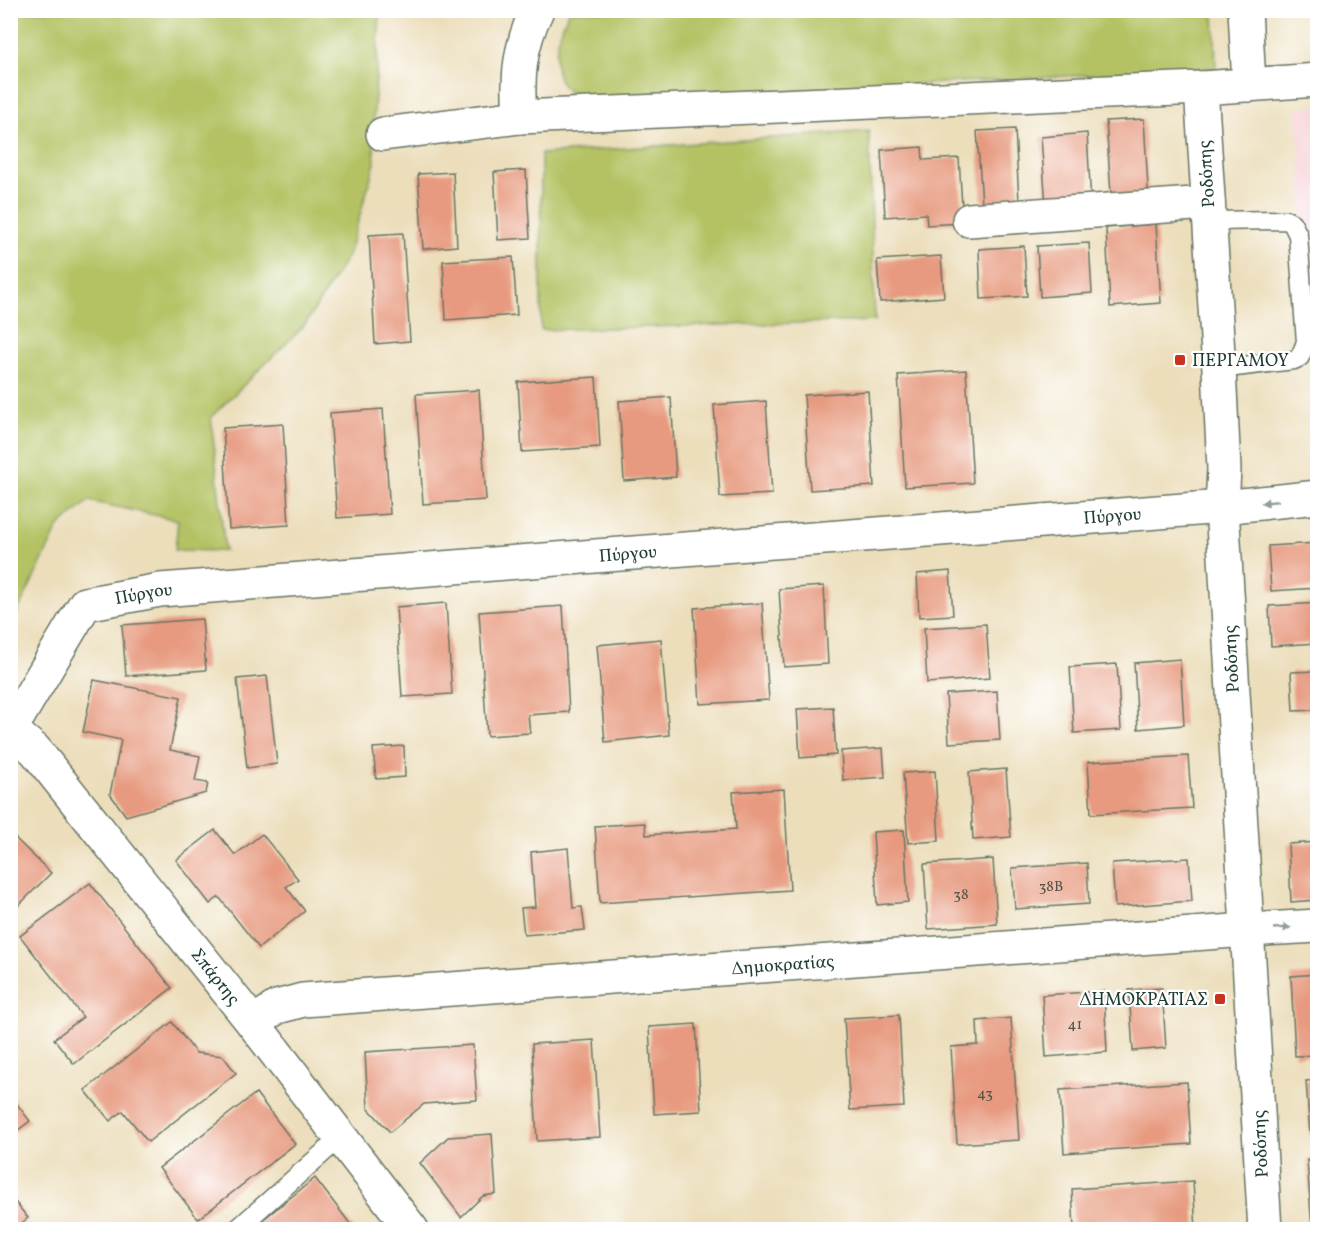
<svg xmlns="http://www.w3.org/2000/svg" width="1328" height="1240" font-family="Vollkorn,serif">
  <rect width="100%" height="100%" fill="#fff"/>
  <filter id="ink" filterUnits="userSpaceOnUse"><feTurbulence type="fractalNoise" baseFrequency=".0167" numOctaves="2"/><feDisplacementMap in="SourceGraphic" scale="12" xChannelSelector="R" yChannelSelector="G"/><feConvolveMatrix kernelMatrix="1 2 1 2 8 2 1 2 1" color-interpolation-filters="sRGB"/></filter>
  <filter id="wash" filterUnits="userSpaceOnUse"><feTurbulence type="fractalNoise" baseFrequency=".008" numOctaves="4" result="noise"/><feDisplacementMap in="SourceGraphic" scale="24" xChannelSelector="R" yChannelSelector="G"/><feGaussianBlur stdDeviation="1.35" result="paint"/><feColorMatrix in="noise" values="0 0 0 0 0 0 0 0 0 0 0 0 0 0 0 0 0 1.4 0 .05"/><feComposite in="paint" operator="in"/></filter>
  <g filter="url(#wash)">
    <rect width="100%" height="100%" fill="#ecdebb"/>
    <path fill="#f6cfd5" d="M 1317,106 L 1317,478 L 1297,108 Z"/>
    <g fill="#b4c264" stroke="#6a804c" stroke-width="1.5">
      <path d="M 1214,10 L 1216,68 L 580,103 C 574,96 563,89 560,81 C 550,58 559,32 569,11 Z"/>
      <path d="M 11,11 L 380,11 L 373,127 L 375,163 L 348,256 L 304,326 L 211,417 L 225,551 L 175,550 L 178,520 L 89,501 L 59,526 L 11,625 Z"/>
      <path d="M 869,131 L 875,321 L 541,330 L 541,154 Z"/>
    </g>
    <g id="blocks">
      <g fill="#e79a7f">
        <path d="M 1144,119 L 1149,205 L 1112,208 L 1106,121 Z"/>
        <path d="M 1015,129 L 1019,201 L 982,204 L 977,131 Z"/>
        <path d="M 1087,133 L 1091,203 L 1046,206 L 1041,137 Z"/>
        <path d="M 922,147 L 923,160 L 959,158 L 963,223 L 927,225 L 926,214 L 885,217 L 881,150 Z"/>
        <path d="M 526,170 L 530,238 L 498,240 L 494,172 Z"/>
        <path d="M 453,172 L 457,246 L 423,249 L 418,174 Z"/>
        <path d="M 1156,224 L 1161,303 L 1110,307 L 1106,228 Z"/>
        <path d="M 403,233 L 410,341 L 375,344 L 369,235 Z"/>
        <path d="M 1089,243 L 1092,293 L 1040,297 L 1037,246 Z"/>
        <path d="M 1024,246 L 1027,296 L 981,299 L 979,249 Z"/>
        <path d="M 941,256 L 944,297 L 880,302 L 877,260 Z"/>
        <path d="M 513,257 L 517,315 L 446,320 L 443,261 Z"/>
        <path d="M 966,370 L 973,483 L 905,487 L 898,375 Z"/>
        <path d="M 596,377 L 600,447 L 522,452 L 518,382 Z"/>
        <path d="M 479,390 L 486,500 L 423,504 L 416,394 Z"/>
        <path d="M 868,391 L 874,486 L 810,490 L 804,395 Z"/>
        <path d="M 671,397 L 676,477 L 624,481 L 619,401 Z"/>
        <path d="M 766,401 L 772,494 L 720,497 L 714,405 Z"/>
        <path d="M 383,409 L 390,514 L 337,518 L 330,413 Z"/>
        <path d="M 283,424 L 289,525 L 229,529 L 223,428 Z"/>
        <path d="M 1318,543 L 1318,588 L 1271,591 L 1268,546 Z"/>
        <path d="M 950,571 L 953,615 L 919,617 L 917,574 Z"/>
        <path d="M 824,586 L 828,664 L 784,667 L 779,589 Z"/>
        <path d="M 446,603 L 452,694 L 402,697 L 396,607 Z"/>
        <path d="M 762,603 L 769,700 L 700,704 L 694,608 Z"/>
        <path d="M 1318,603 L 1318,643 L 1271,646 L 1269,606 Z"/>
        <path d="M 563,606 L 569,712 L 528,715 L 530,733 L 487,736 L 479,612 Z"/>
        <path d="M 202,619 L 206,670 L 126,676 L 122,625 Z"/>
        <path d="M 986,624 L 990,678 L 927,683 L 924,628 Z"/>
        <path d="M 661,639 L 669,735 L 605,742 L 597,645 Z"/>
        <path d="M 1180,659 L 1184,725 L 1138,729 L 1134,663 Z"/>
        <path d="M 1117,664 L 1121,730 L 1074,733 L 1070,667 Z"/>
        <path d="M 1318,671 L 1318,710 L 1293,711 L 1291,672 Z"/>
        <path d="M 267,676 L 277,764 L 247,768 L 237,679 Z"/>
        <path d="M 94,680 L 181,697 L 170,750 L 200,756 L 195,781 L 208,783 L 206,793 L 126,816 L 110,794 L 121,740 L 83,732 Z"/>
        <path d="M 997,691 L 1000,740 L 949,743 L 946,694 Z"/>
        <path d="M 833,707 L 836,755 L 800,758 L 797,709 Z"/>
        <path d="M 404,746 L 405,777 L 376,779 L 373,748 Z"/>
        <path d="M 883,748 L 885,777 L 843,780 L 841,751 Z"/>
        <path d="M 1188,756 L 1192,808 L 1091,814 L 1088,762 Z"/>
        <path d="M 1006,769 L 1011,837 L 973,840 L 969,772 Z"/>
        <path d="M 935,771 L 939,841 L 908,843 L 903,773 Z"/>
        <path d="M 784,789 L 790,890 L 600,903 L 595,826 L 645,823 L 646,835 L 736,829 L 733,792 Z"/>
        <path d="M 215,830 L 235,855 L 262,834 L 298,879 L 286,887 L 305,911 L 259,948 L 219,897 L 210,904 L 176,860 Z"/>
        <path d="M 904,830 L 908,902 L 877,905 L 873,832 Z"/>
        <path d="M 10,833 L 51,873 L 10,914 Z"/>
        <path d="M 1318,842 L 1318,900 L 1291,902 L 1288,844 Z"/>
        <path d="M 568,848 L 573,908 L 582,907 L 585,930 L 524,935 L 521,908 L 535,907 L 531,852 Z"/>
        <path d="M 1189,858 L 1192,901 L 1115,907 L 1112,863 Z"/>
        <path d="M 993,859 L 997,924 L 928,929 L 924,864 Z"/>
        <path d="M 1087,863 L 1089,904 L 1015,909 L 1012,868 Z"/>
        <path d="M 90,883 L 172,988 L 74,1064 L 54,1039 L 83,1017 L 20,936 Z"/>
        <path d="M 1318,974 L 1318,1055 L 1295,1056 L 1291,976 Z"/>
        <path d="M 1162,988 L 1166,1048 L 1133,1051 L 1129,990 Z"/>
        <path d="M 1104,991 L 1107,1052 L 1046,1057 L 1042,995 Z"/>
        <path d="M 899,1015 L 904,1107 L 850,1110 L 844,1018 Z"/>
        <path d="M 1011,1018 L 1019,1140 L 957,1144 L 951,1047 L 978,1045 L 977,1021 Z"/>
        <path d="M 172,1022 L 196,1053 L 223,1056 L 236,1073 L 148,1142 L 123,1111 L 110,1121 L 85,1090 Z"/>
        <path d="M 696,1024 L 701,1111 L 654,1114 L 649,1027 Z"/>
        <path d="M 594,1040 L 600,1137 L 537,1141 L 532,1044 Z"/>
        <path d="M 473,1045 L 477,1100 L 424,1104 L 390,1132 L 368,1108 L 365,1052 Z"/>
        <path d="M 1318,1080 L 1318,1134 L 1310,1134 L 1306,1081 Z"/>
        <path d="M 1187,1082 L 1191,1144 L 1064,1153 L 1060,1090 Z"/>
        <path d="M 256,1093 L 295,1144 L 198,1219 L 159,1168 Z"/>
        <path d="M 10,1095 L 30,1121 L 10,1136 Z"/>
        <path d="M 492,1134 L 496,1194 L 483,1196 L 461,1217 L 420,1163 L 448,1137 Z"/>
        <path d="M 1318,1159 L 1318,1230 L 1312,1230 L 1307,1160 Z"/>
        <path d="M 315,1178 L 355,1230 L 250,1230 Z"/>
        <path d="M 1193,1181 L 1196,1230 L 1074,1230 L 1072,1189 Z"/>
        <path d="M 10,1196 L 28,1218 L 13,1230 L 10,1230 Z"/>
      </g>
    </g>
  </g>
  <g filter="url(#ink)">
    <use href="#blocks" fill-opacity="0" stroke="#677563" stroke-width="1.5"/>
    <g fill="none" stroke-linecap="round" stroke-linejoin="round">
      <g stroke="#677563" stroke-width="21">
        <g id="lane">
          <path d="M 1210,221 L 1286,220 L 1292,223 L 1298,235 L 1306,342 L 1300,357 L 1294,360 L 1219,369"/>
          <path d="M 236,1230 L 341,1137"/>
        </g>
      </g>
      <g stroke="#677563" stroke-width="36">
        <g id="street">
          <path d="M 520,117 C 517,78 519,47 537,10"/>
          <path d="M 383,134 L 520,117 L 1201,88"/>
          <path d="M 969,220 L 1208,203"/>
          <path id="s1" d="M 10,730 L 85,604 L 160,590 L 1222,507 L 1318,497"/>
          <path id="s2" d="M 11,730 L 35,750 L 253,1023 L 412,1230"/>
          <path id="s3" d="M 253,1023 L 277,1007 L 303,1000 L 1247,930 L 1318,926"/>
        </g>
      </g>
      <g stroke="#677563" stroke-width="36">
        <g id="secondary">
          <path d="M 1245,10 L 1249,85"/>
          <path d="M 1265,1230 L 1222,507 L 1224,469 L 1219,369 L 1201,88 L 1318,80"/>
        </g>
      </g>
      <use href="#lane" stroke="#fff" stroke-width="18"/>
      <use href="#street" stroke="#fff" stroke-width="33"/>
      <use href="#secondary" stroke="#fff" stroke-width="33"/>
    </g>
    <defs><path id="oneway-solid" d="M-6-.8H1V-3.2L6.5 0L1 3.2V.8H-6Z" transform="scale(1.5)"/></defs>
    <g fill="#8f9e9a">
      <use href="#oneway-solid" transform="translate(1270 502) rotate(174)"/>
      <use href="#oneway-solid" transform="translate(1282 928) rotate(-3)"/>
    </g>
  </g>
  <g fill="#c8321e" stroke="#fff" stroke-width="2">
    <rect x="1174" y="354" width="12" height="12" rx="3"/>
    <rect x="1214" y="993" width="12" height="12" rx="3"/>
  </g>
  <g text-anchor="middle" stroke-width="4.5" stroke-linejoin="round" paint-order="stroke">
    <g font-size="15" fill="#515447">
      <text x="1051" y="891">38Β</text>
      <text x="961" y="899">38</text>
      <text x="1075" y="1029">41</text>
      <text x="985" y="1098">43</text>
    </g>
    <g font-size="18" fill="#1f3d34" stroke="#fff">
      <text transform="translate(1206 174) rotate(-94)" y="6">Ροδόπης</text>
      <text dy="6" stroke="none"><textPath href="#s1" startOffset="1178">Πύργου</textPath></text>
      <text dy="6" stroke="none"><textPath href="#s1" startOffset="692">Πύργου</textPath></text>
      <text dy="6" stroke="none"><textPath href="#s1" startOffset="206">Πύργου</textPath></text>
      <text transform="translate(1231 659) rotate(-93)" y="6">Ροδόπης</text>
      <text dy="6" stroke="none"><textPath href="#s3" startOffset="537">Δημοκρατίας</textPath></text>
      <text dy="6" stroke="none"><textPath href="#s2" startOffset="321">Σπάρτης</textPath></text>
      <text transform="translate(1260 1144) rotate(-93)" y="6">Ροδόπης</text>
    </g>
    <g font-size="18" fill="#1f3d34" stroke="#fff" text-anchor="start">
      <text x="1192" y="366">ΠΕΡΓΑΜΟΥ</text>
      <text x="1208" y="1005" text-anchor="end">ΔΗΜΟΚΡΑΤΙΑΣ</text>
    </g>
  </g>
  <rect width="1328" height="1240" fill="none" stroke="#fff" stroke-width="36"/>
</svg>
